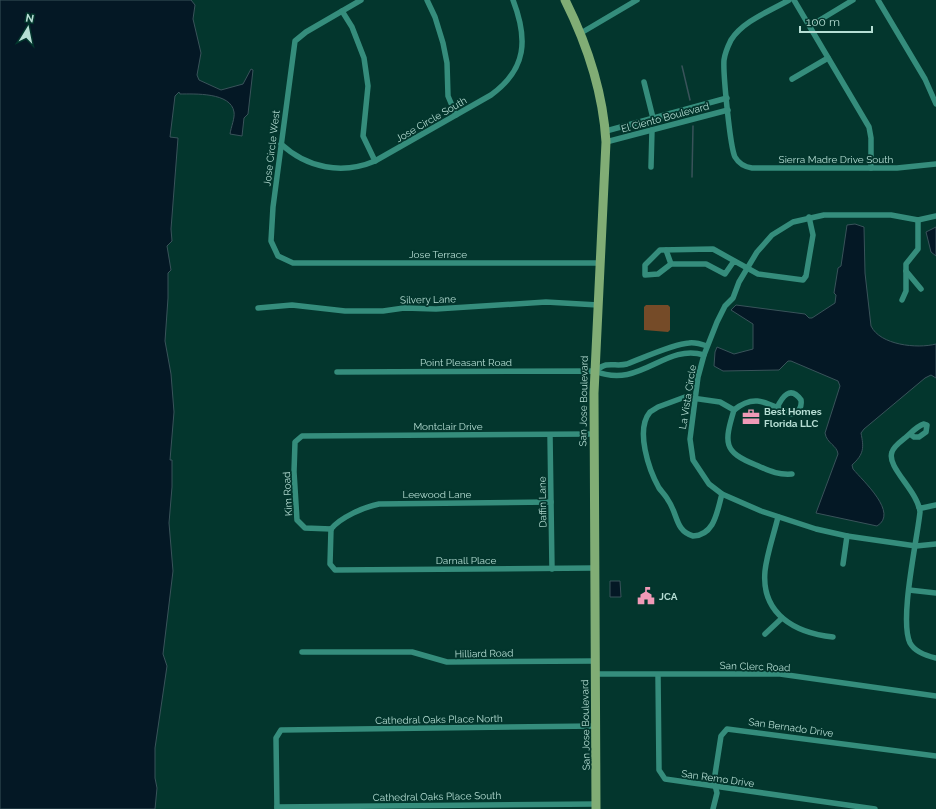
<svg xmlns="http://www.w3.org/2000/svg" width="936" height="809" font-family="Raleway,sans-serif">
  <rect width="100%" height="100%" fill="#03362d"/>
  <path fill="#754b28" d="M 646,305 L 668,305 L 670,307 L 670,330 L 668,332 L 644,330 L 644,307 Z"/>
  <g fill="#041825" stroke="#39535a">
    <path d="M 0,0 L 191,0 L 195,5 L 193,19 L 201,53 L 197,75 L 199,80 L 221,90 L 243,84 L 251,69 L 253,70 L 248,114 L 244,118 L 242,136 L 230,134 C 231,127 235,118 234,112 C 231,92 194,94 180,94 L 179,92 L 175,96 L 170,137 L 178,138 L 171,229 L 172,241 L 167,246 L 171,270 L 168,273 L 168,298 L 165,341 L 171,374 L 174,412 L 170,460 L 172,460 L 172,487 L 169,523 L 173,571 L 163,654 L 167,666 L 155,748 L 155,778 L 157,788 L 155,809 L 0,809 Z"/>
    <path d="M 855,224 L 864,227 L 865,273 L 871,326 C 880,345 917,349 936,344 L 936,378 L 931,375 L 925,378 L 864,429 L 861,433 C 864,448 864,454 852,465 L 853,469 C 863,481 899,513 877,526 L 816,513 L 838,454 C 837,445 827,444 825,433 L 840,386 L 838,381 L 791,361 L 788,361 L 779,370 L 723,371 L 714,366 L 715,352 L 717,347 L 734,354 L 753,349 L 753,324 L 731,310 L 736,305 L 805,314 L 809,318 L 812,318 L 835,303 L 836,295 L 834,293 L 838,268 L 841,266 L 847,225 Z"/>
    <path d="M 936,227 L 936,256 L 931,252 L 926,232 Z"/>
    <path d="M 610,581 L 620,581 L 621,597 L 610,597 Z"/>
  </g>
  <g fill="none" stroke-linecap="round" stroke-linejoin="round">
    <g stroke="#39535a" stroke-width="1.5">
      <path d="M 682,66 L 690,100"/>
      <path d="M 692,177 L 693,126"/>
    </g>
    <g stroke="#358d7c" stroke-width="5.5">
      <path d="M 361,0 L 306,32 L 295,41 L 273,207 L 271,241 L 278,256 L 293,263 L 601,263"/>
      <path d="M 427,0 L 435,17 L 443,43 L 447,63 L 448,96 L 456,115"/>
      <path d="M 789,0 C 770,11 743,21 731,40 C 728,46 725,53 724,60 C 723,73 730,147 735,157 C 739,164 745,167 752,168 L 897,168 L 936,164"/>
      <path d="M 794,0 L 869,127 L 871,138 L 871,168"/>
      <path d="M 878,0 L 925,79 L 936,104"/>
      <path d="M 342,11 L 352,27 L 364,58 L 368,86 L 363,136 L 375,161"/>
      <path d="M 810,26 L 853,0"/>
      <path d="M 581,33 L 637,0"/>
      <path d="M 792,79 L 828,58"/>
      <path d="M 644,82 L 653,118"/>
      <path d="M 606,131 L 727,98"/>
      <path d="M 606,142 L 728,110"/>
      <path d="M 281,144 C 307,168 342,175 375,161 L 491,95 C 527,69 528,39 513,0"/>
      <path d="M 651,167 L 652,130"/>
      <path d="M 936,216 L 918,220 L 891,215 L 824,215 L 793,222 L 772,235 L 757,252 L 739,282 L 733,298 L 725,306 L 717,322 L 704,355 L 698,377 L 690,439 L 693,460 L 709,484 L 722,494 L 761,511 L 816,529 L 847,536 L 916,546 L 936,544"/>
      <path d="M 666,250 L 671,264"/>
      <path d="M 734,261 L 725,274 L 706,264 L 671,264 L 658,274 L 645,275 L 645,265 L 660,250 L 713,249 L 758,274 L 803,280 L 806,276 L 813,235 L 809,217"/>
      <path d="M 906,271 L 921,289"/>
      <path d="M 902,300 L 906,291 L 906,264 L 918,249 L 918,220"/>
      <path d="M 258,308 L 292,305 L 345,311 L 383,311 L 404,308 L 436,309 L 546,302 L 598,305"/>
      <path d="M 595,371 C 598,369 602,366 606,365 C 613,364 620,366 627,364 C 643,358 673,344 689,343 C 695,342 701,344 707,346"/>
      <path d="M 337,372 L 595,371 C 640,390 664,343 704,355"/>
      <path d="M 734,410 C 756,392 769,405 791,414 C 799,413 802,407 801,400 C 790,385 782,397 777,408"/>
      <path d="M 734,410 C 724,443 723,452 756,465 C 770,471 777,475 792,474"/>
      <path d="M 910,434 L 914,437 L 919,437 L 926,432 L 927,425 L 924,424 C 917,426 911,433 905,438 C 900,442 894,446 892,452 C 886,467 918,491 920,512 C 917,541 899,620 910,643 C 915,652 927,656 936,658"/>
      <path d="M 550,435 L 552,569"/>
      <path d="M 722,494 C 717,511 715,535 693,536 C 675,531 678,514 668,500 C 666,496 662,492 659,488 C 649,470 635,430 650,412 L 658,407 L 685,397 L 720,402 L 734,410"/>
      <path d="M 919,507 L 922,508 L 936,505"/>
      <path d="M 778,517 C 774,534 767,553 765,571 C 761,614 795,633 833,637"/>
      <path d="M 331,529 L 305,528 L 297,520 L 294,472 L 295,442 L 302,436 L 593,434"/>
      <path d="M 331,529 L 330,564 L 335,570 L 594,568"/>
      <path d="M 331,529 C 341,517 364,507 379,504 L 551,502"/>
      <path d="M 843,564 L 847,536"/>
      <path d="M 909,590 L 936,593"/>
      <path d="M 765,634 L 782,618"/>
      <path d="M 302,652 L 412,652 L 447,662 L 596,661"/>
      <path d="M 596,674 L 780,674 L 936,696"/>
      <path d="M 658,675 L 659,770 L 665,779 L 875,809"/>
      <path d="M 277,807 L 597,804"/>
      <path d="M 277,809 L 276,738 L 281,730 L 596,726"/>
      <path d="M 713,809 L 717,793 L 714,781 L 721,736 L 727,729 L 936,756"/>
    </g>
    <path stroke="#81ad75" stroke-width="9" d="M 565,0 C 588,46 603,91 606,142 L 594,393 L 596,809"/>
  </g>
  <defs>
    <g id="office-bare" transform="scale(1.38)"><path d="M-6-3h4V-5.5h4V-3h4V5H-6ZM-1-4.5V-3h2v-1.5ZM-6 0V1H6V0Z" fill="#f09ab7" stroke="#03362d" stroke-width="2.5" paint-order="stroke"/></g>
    <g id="civic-bare" transform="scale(1.38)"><path d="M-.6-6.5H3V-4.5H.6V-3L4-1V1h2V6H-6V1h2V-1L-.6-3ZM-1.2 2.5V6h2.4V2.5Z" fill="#f09ab7" stroke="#03362d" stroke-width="2.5" paint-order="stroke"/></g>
  </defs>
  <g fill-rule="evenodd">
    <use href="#office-bare" x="751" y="417"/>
    <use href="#civic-bare" x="646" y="596"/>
  </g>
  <g text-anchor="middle" stroke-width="3.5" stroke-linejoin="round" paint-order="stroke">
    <g font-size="10" fill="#b6ded4" stroke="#03362d">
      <text transform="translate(665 117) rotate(-15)" y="4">El Ciento Boulevard</text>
      <text transform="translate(431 119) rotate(-30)" y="4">Jose Circle South</text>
      <text transform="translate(271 148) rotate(-83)" y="4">Jose Circle West</text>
      <text x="836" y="163">Sierra Madre Drive South</text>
      <text x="438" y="258">Jose Terrace</text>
      <text transform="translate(428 299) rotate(-1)" y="4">Silvery Lane</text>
      <text x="466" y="366">Point Pleasant Road</text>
      <text transform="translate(687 397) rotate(-81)" y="4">La Vista Circle</text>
      <text transform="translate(583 401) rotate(-89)" y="4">San Jose Boulevard</text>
      <text x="448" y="430">Montclair Drive</text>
      <text transform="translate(287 494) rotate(-93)" y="4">Kim Road</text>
      <text x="437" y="498">Leewood Lane</text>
      <text transform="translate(542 502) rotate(-91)" y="4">Daffin Lane</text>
      <text x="466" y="564">Darnall Place</text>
      <text transform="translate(484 653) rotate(-1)" y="4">Hilliard Road</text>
      <text transform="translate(755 666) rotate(2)" y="4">San Clerc Road</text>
      <text transform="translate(439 719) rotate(-1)" y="4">Cathedral Oaks Place North</text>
      <text transform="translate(585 725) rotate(-91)" y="4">San Jose Boulevard</text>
      <text transform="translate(791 727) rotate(8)" y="4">San Bernado Drive</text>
      <text transform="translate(718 778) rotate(8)" y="4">San Remo Drive</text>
      <text transform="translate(437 796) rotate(-1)" y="4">Cathedral Oaks Place South</text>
    </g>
    <g font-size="10" font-weight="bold" fill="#b6ded4" stroke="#03362d" text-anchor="start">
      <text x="764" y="415">Best Homes<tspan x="764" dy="12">Florida LLC</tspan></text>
      <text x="659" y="600">JCA</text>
    </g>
  </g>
  <g transform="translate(28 28) rotate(10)" stroke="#03362d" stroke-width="3" paint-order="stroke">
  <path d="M0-3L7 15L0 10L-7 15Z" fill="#b6ded4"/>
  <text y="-6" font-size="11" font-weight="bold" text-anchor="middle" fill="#b6ded4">N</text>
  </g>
  <path d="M800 26v6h72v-6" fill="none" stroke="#b6ded4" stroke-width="2"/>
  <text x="806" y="26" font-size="12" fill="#b6ded4" stroke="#03362d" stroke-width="3" paint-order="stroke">100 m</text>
</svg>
